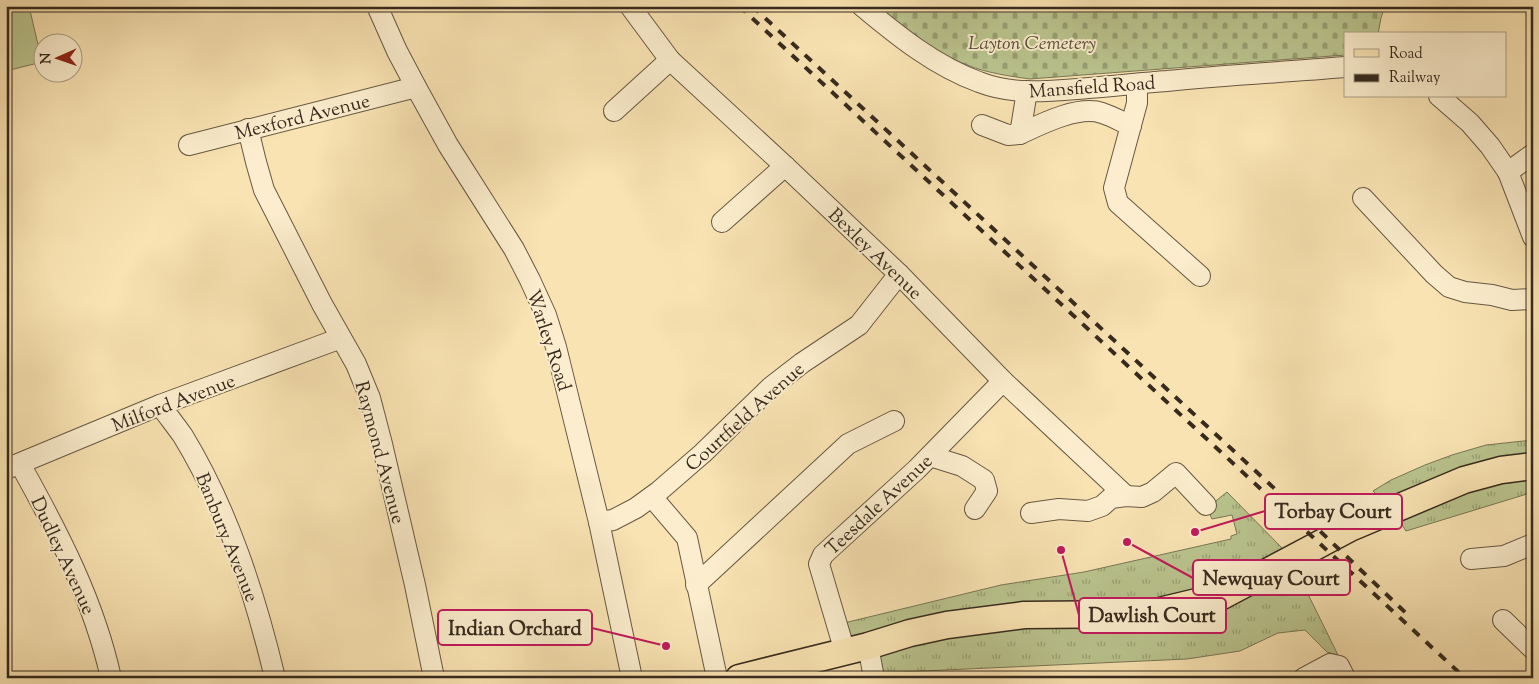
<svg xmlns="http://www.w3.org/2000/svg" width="1539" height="684" font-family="'Sorts Mill Goudy',serif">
  <defs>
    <pattern id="grass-tufts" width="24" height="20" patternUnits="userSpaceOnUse" patternTransform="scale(1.25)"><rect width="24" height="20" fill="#bac48e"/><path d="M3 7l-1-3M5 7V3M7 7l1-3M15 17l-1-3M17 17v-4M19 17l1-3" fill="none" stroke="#989f73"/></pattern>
    <pattern id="cemetery-stones" width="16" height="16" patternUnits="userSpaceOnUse" patternTransform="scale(1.25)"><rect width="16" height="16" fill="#bac48e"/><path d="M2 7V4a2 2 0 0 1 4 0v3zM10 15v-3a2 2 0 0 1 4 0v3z" fill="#989f73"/></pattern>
  </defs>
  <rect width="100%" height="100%" fill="#f9e3b2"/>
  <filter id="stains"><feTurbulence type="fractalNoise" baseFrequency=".004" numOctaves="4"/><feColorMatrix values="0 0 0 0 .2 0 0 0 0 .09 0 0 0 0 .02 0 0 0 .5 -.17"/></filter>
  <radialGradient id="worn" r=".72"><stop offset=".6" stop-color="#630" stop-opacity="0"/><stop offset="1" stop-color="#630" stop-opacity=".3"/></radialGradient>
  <g fill="url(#grass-tufts)" stroke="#787756">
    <path d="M 1533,440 L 1533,493 L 1527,494 L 1406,531 L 1398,519 L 1373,491 L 1391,480 L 1425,465 L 1452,455 L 1486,445 Z"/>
    <path d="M 1227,492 L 1283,549 L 1222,596 L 854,637 L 847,632 L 844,623 L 1001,585 L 1084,572 L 1231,539 L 1231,536 L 1237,534 L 1232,515 L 1212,519 L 1207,508 Z"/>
    <path d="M 1279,578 L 1285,586 L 1300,578 L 1338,655 L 1327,652 L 1305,630 L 1278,633 L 1240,651 L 1187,659 L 879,673 L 875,653 L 946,634 L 1010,627 Z"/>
  </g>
  <path fill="url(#cemetery-stones)" stroke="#787756" d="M 877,6 L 1385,6 L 1381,18 L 1378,34 L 1345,34 L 1345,55 L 1030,79 C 1009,76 987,73 967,65 C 939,54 898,27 877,6 Z"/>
  <path fill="#bac48e" stroke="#787756" d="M 6,6 L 29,6 L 42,62 L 6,71 Z"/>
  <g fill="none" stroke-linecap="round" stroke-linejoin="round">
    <g stroke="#675843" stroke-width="22">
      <g id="minor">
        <path d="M 377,6 L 397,51 L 416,87 L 448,145 L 514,249 L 530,280 L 546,315 L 556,347 L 599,522 L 632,678"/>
        <path d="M 630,6 L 670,60 L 785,166 L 899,274 L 1003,381 L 1126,496"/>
        <path d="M 862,6 C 898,36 935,66 979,82 C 1015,96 1051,91 1088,88 C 1114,86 1141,83 1167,81 C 1227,75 1286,72 1345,67"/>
        <path d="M 1137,84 L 1137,103 L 1114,188 L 1118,203 L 1200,276"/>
        <path d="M 1439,96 L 1470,123 L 1490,146 L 1508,172 L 1533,237"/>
        <path d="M 614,111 L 670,60"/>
        <path d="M 982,125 L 1008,135 L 1020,134 L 1027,91"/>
        <path d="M 248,129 L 256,162 L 264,190 L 322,304 L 356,364 L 370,398 L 382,444 L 415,585 L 434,678"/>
        <path d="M 1020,134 C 1041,124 1079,105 1102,113 C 1112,116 1122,122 1131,126"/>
        <path d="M 189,145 L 416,87"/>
        <path d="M 1508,172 L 1533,154"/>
        <path d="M 1363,198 L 1434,274 L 1449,287 L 1465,292 L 1492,295 L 1512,300 L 1533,299"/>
        <path d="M 722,222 L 785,166"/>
        <path d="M 160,405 C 168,416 176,426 183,436 C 228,510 255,594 275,678"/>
        <path d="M 930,456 L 962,466 L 984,480 L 987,491 L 975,509"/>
        <path d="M 20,464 C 58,532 94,601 111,678"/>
        <path d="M 6,469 L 160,405 L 341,338"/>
        <path d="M 652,497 L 687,538 L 717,678"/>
        <path d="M 1031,513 L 1059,509 L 1088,511 L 1102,506 L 1111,498 L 1126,496 L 1142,497 L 1153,492 L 1176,473 L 1206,505"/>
        <path d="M 599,522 L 613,520 L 636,508 L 658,492 L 703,453 L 771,387 L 802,363 L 859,325 L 899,274"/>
        <path d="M 1471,559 L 1504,556 L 1533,544"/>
        <path d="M 696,585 L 848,444 L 894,421"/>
        <path d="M 1503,620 L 1533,649"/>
        <path d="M 868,646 L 874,678"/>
        <path d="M 845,652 L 819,564 L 823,555 L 917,469 L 1003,381"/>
        <path d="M 1304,678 L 1330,664 L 1339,666 L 1345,678"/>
      </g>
    </g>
    <g stroke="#362a1e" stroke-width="29">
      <path id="major" d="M 739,678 L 868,646 L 910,633 L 947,625 L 1024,615 L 1147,614 L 1222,596 L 1350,528 L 1464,480 L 1501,470 L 1533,466"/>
    </g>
    <use href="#minor" stroke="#fbedcd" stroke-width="20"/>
    <use href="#major" stroke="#f9e3b2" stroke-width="26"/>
    <g stroke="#362a1e" stroke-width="4" stroke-dasharray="9 9" stroke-linecap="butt">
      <path d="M 739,6 L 1465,678"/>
      <path d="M 752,6 L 1301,513 L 1408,615"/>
    </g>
  </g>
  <g text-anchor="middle" stroke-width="4" stroke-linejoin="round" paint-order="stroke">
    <g font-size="19" font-style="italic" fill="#57503a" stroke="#fbedcd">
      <text x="1032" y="49">Layton Cemetery</text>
    </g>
    <g font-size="19" fill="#362a1e" stroke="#fbedcd">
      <text transform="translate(1092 86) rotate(-4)" y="7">Mansfield Road</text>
      <text transform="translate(302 116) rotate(-14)" y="7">Mexford Avenue</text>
      <text transform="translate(876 253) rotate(44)" y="7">Bexley Avenue</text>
      <text transform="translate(550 340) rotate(72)" y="7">Warley Road</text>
      <text transform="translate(173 402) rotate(-21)" y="7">Milford Avenue</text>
      <text transform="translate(744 416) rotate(-42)" y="7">Courtfield Avenue</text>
      <text transform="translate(381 452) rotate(75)" y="7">Raymond Avenue</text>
      <text transform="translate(878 504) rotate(-43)" y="7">Teesdale Avenue</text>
      <text transform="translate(228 537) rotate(68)" y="7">Banbury Avenue</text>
      <text transform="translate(64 555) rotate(65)" y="7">Dudley Avenue</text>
    </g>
  </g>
  <path fill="none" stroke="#c2185b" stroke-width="2" d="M1195 532L1265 511M1127 542L1193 578M1061 550L1079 615M666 646L592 628"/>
  <g fill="#c2185b" stroke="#fbedcd" stroke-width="2">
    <circle cx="1195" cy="532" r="5"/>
    <circle cx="1127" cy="542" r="5"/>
    <circle cx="1061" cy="550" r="5"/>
    <circle cx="666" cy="646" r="5"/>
  </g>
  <g fill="#fbedcd" stroke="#c2185b" stroke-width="2">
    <rect x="1265" y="494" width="137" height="35" rx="5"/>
    <rect x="1193" y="560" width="157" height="35" rx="5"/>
    <rect x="1079" y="598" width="147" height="35" rx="5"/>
    <rect x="438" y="610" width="154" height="35" rx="5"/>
  </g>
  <g font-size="20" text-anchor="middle" font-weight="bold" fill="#362a1e">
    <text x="1333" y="518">Torbay Court</text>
    <text x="1271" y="585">Newquay Court</text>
    <text x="1152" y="622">Dawlish Court</text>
    <text x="515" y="635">Indian Orchard</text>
  </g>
  <rect width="1539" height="684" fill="none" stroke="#f9e3b2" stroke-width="25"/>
  <rect x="8" y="8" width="1524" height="669" fill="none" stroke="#362a1e" stroke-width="2.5"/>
  <rect x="12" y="12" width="1514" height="659" fill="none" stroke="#362a1e"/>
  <rect x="1344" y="32" width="162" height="65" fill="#fbedcd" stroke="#ac9f87"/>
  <rect x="1354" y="49" width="25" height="8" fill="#f9e3b2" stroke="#ac9f87"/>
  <text x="1389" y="58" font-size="15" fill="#362a1e">Road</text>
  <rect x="1354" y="74" width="25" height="8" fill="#362a1e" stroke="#ac9f87"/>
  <text x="1389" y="82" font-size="15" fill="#362a1e">Railway</text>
  <g transform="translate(58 58) rotate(268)"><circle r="24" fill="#fbedcd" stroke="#ac9f87"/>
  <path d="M0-4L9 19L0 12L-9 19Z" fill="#8f2418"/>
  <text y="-8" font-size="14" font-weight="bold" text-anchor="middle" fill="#362a1e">N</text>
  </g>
  <rect width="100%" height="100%" filter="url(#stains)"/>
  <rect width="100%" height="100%" fill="url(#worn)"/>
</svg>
